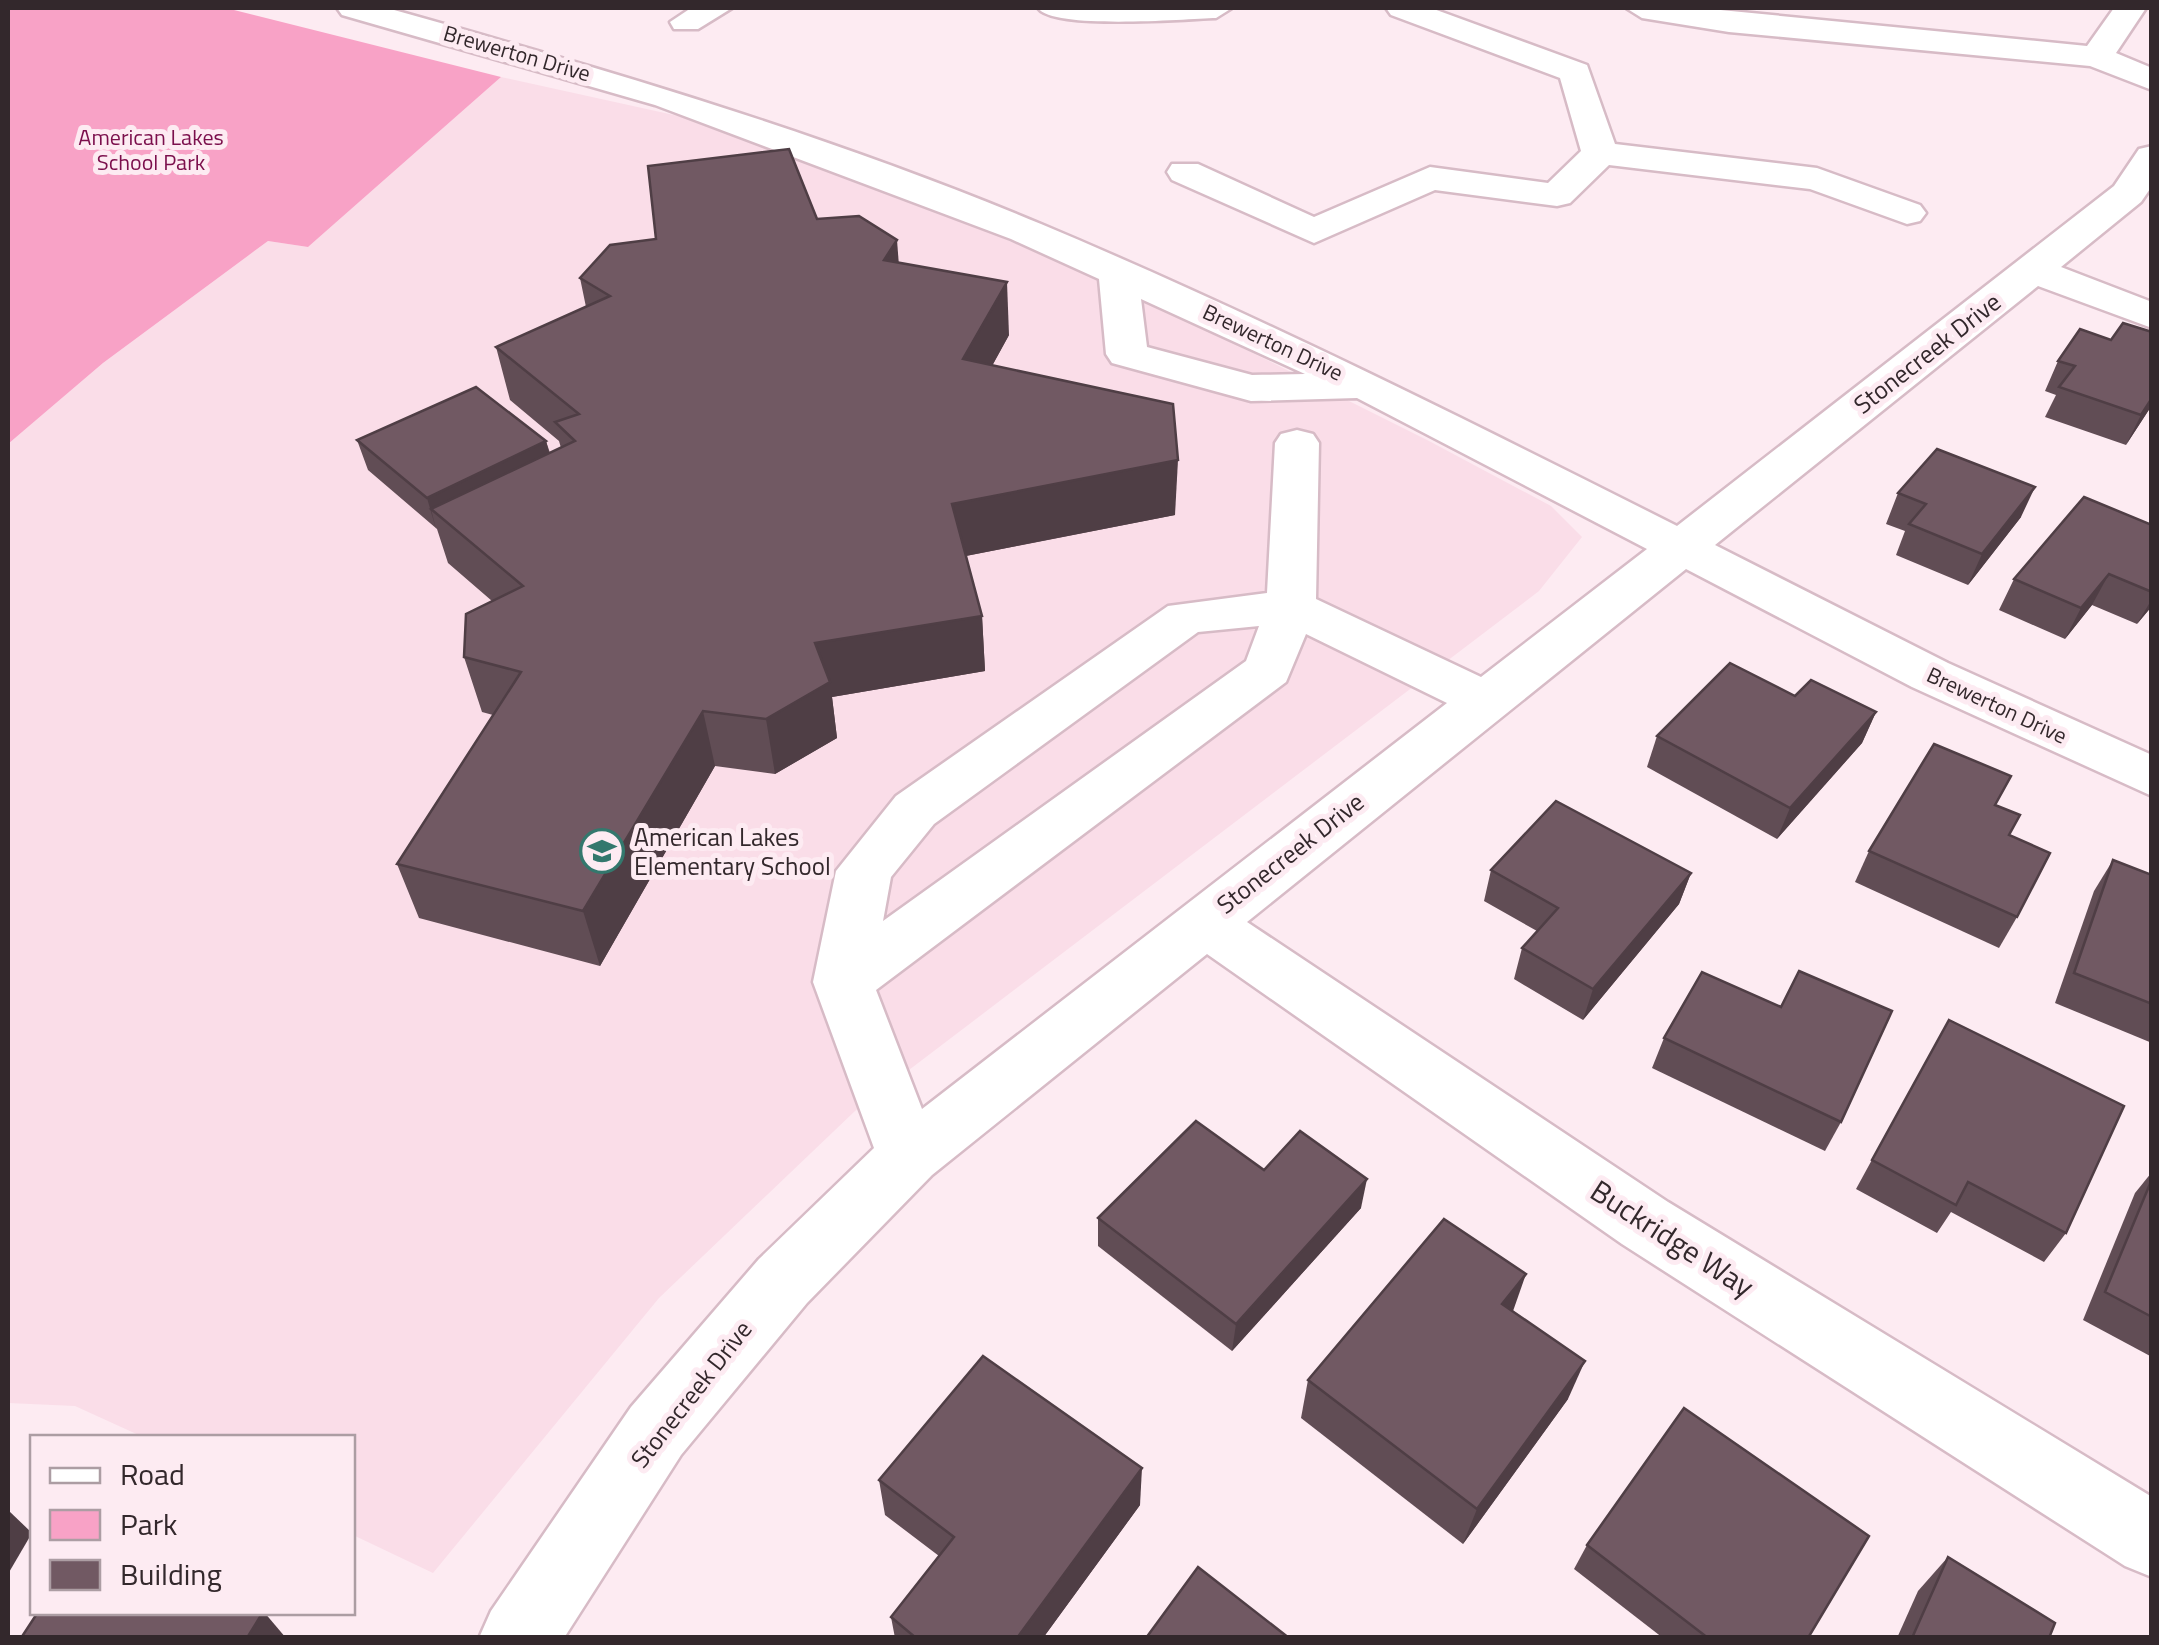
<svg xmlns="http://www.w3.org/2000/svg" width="2159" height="1645" font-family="'Titillium Web',sans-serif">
  <rect width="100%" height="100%" fill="#fdebf2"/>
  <path fill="#fadde8" d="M 501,77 L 692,119 L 923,203 L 1167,310 L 1429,441 L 1551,506 L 1582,537 L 1539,591 L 855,1111 L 659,1298 L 433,1573 L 353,1535 L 352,1438 L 143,1437 L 75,1406 L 8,1403 L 8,444 L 103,363 L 268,241 L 308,247 Z"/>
  <path fill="#f8a2c6" d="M 8,8 L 226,8 L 501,77 L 308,247 L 268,241 L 103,363 L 8,444 Z"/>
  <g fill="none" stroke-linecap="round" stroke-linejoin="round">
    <g stroke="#d7bbc6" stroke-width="5">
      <g id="minor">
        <path d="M 337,8 L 387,8 C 608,70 829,135 1041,224 C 1257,315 1467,420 1677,526 L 2114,186 L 2139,149 L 2152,146 L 2152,186 L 2141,202 L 2061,267 L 2152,302 L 2152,328 L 2038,286 L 1715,545 L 1948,663 L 2152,755 L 2152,796 L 1912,687 L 1686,569 L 1247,922 L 1668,1202 L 2152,1497 L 2152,1577 L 2125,1566 L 1622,1244 L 1207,954 L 932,1175 L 807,1303 L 681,1455 L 564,1638 L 479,1638 L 491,1611 L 631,1407 L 759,1259 L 874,1148 L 813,982 L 836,871 L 896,796 L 1168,606 L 1267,593 L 1275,443 L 1281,434 L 1297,430 L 1313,434 L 1319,443 L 1316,599 L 1481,677 L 1647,549 L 1357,398 L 1251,401 L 1112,363 L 1106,354 L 1099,279 L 1011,239 L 655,105 L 342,15 ZM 1141,299 L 1305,374 L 1252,375 L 1147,347 ZM 1259,626 L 1246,661 L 883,921 L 891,877 L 934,824 L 1198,632 ZM 1306,634 L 1447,703 L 922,1109 L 876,990 L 1286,682 Z"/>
        <path d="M 691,8 L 732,8 L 698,29 L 674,29 L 670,22 Z"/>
        <path d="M 1038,8 L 1232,8 L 1216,18 C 1185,19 1053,30 1038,8 Z"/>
        <path d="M 1386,8 L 1431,8 L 1587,65 L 1615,144 L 1817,168 L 1920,205 L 1926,213 L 1920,221 L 1907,224 L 1810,189 L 1609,165 L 1570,203 L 1557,206 L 1435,190 L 1314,243 L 1172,180 L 1167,172 L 1172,164 L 1198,164 L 1314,217 L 1430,167 L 1548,183 L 1581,151 L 1560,78 L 1391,15 Z"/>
        <path d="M 1626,8 L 1700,8 L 2087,46 L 2114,8 L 2146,8 L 2116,53 L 2152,68 L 2152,90 L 2090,66 L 1729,32 L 1642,18 Z"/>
      </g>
    </g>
    <use href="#minor" fill="#fff" fill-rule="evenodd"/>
  </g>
  <g fill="#614d55">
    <path d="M 817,219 L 899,263 L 1009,335 L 992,366 L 1175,515 L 966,556 L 982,616 L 985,671 L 832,697 L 837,738 L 775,774 L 715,766 L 600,966 L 419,918 L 397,864 L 493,715 L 482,712 L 464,657 L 492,601 L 448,563 L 437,529 L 368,470 L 357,440 L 546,441 L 550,453 L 561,448 L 559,441 L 510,400 L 496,347 L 586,307 L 580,278 L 656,239 Z"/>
    <path d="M 2152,332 L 2152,405 L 2126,445 L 2045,417 L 2056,395 L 2045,391 L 2058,361 L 2111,340 Z"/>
    <path d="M 1898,493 L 2021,517 L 1968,585 L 1896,555 L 1905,531 L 1886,524 Z"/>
    <path d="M 2152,525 L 2152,606 L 2137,624 L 2092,605 L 2065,639 L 1999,610 L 2014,579 Z"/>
    <path d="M 1795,696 L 1876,712 L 1862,743 L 1777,839 L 1647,767 L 1657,736 Z"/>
    <path d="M 2009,835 L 2017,917 L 1999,948 L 1855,882 L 1869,851 Z"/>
    <path d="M 2113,860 L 2152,875 L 2152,1043 L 2055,1003 L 2094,891 Z"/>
    <path d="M 1491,870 L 1691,873 L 1679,904 L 1583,1020 L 1514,979 L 1522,948 L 1537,931 L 1484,901 Z"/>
    <path d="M 1664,1038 L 1841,1122 L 1825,1151 L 1652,1068 Z"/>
    <path d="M 1932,1050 L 2066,1233 L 2044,1262 L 1951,1212 L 1937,1233 L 1856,1189 Z"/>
    <path d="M 1264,1170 L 1361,1208 L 1232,1351 L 1098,1246 L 1098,1218 Z"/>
    <path d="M 2152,1172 L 2152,1357 L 2083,1320 L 2135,1193 Z"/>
    <path d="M 1513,1311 L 1568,1399 L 1463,1544 L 1301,1418 L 1308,1380 Z"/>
    <path d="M 879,1480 L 1140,1505 L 1043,1638 L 895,1638 L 891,1617 L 939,1556 L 885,1515 Z"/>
    <path d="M 1587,1545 L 1808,1638 L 1663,1638 L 1574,1569 Z"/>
    <path d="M 1948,1557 L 2049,1638 L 1897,1638 L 1918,1591 Z"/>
  </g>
  <g fill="#4f3e45">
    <path d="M 897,240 L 901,292 L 884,260 Z"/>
    <path d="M 1007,282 L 1009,335 L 966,413 L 963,359 Z"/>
    <path d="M 2152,398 L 2152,405 L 2126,445 L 2141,415 Z"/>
    <path d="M 546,441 L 554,472 L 431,509 L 436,529 L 427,498 Z"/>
    <path d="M 1178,460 L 1175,515 L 955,558 L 952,504 Z"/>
    <path d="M 2035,487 L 2021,517 L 1968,585 L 1982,554 Z"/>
    <path d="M 2109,574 L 2092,605 L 2065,639 L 2081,608 Z"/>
    <path d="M 2152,599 L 2152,606 L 2137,624 Z"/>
    <path d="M 982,616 L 985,671 L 832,697 L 837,738 L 775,774 L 766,719 L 815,643 Z"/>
    <path d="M 703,711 L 715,766 L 600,966 L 583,911 Z"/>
    <path d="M 1876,712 L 1862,743 L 1777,839 L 1790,808 Z"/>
    <path d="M 1691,873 L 1679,904 L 1583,1020 L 1593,989 Z"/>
    <path d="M 1367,1179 L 1361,1208 L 1232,1351 L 1236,1324 Z"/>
    <path d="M 1526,1274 L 1512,1314 L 1502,1304 Z"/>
    <path d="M 1585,1361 L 1568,1399 L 1463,1544 L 1477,1509 Z"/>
    <path d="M 1142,1468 L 1140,1505 L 1043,1638 L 1017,1638 Z"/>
    <path d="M 8,1510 L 32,1533 L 8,1574 Z"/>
    <path d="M 263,1612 L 264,1612 L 286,1638 L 247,1638 Z"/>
  </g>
  <g fill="#715963" stroke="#4f3e45" stroke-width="2.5">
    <path d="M 789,149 L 817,219 L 859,216 L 897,240 L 884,260 L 1007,282 L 963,359 L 1173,404 L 1178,460 L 952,504 L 982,616 L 815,643 L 830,682 L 766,719 L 703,711 L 583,911 L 397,864 L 521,672 L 464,657 L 466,614 L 523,586 L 431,509 L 575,441 L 555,422 L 579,414 L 496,347 L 610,296 L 580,278 L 610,245 L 656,239 L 648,166 Z"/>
    <path d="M 2123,323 L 2152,332 L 2152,398 L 2141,415 L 2059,387 L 2075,366 L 2058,361 L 2080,329 L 2111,340 Z"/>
    <path d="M 476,387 L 546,441 L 427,498 L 357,440 Z"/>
    <path d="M 1937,449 L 2035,487 L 1982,554 L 1909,524 L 1926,504 L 1898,493 Z"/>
    <path d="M 2084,497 L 2152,525 L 2152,592 L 2109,574 L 2081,608 L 2014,579 Z"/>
    <path d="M 1730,663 L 1795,696 L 1811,680 L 1876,712 L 1790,808 L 1657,736 Z"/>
    <path d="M 1934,744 L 2011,776 L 1995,805 L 2020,815 L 2009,835 L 2050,853 L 2017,917 L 1869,851 Z"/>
    <path d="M 1556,801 L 1691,873 L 1593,989 L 1522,948 L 1558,908 L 1491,870 Z"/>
    <path d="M 2113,860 L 2152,875 L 2152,1004 L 2074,973 Z"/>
    <path d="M 1799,971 L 1892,1011 L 1841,1122 L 1664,1038 L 1702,972 L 1781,1007 Z"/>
    <path d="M 1949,1020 L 2124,1106 L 2066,1233 L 1968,1182 L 1956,1205 L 1872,1160 Z"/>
    <path d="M 1196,1121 L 1264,1170 L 1300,1131 L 1367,1179 L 1236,1324 L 1098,1218 Z"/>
    <path d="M 2152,1179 L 2152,1317 L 2105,1292 Z"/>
    <path d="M 1444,1219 L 1526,1274 L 1502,1304 L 1585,1361 L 1477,1509 L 1308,1380 Z"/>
    <path d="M 983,1356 L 1142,1468 L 1017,1638 L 916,1638 L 891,1617 L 954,1537 L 879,1480 Z"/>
    <path d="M 1684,1408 L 1869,1536 L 1808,1638 L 1708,1638 L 1587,1545 Z"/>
    <path d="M 1948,1557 L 2055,1623 L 2049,1638 L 1912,1638 Z"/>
    <path d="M 1198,1567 L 1289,1638 L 1146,1638 Z"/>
    <path d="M 38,1612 L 263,1612 L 247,1638 L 21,1638 Z"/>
  </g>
  <defs>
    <g id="school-ring" transform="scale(2.25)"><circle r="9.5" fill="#fdebf2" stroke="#33786d" stroke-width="1.5"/><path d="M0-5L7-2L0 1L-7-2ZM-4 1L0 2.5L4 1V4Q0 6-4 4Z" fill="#33786d"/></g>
  </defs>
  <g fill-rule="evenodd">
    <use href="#school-ring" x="602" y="851"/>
  </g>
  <g text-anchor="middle" stroke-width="10" stroke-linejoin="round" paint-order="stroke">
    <g font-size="22" fill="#33282c" stroke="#fdebf2">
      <text transform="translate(517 53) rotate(16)" y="8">Brewerton Drive</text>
      <text transform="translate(1273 342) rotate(25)" y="8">Brewerton Drive</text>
      <text transform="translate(1997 705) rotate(25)" y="8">Brewerton Drive</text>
    </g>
    <g font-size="22" fill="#7b0f4c" stroke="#fdebf2">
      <text x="151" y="145">American Lakes<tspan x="151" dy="25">School Park</tspan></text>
    </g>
    <g font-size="25" fill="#33282c" stroke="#fdebf2">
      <text transform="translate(1927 353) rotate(-38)" y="9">Stonecreek Drive</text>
      <text transform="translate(1290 853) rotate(-38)" y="9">Stonecreek Drive</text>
      <text transform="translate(691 1394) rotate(-52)" y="9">Stonecreek Drive</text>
    </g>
    <g font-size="25" fill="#33282c" stroke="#fdebf2" text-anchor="start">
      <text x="634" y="846">American Lakes<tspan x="634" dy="29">Elementary School</tspan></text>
    </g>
    <g font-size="30" fill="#33282c" stroke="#fdebf2">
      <text transform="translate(1672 1239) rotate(33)" y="10">Buckridge Way</text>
    </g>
  </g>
  <rect width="2159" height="1645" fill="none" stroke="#33282c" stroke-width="20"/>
  <rect x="30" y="1435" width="325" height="180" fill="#fdebf2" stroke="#ac9da3" stroke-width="2.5"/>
  <rect x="50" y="1468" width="50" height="15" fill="#ffffff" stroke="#ac9da3" stroke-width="2.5"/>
  <text x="120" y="1485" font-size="30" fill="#33282c">Road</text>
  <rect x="50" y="1510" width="50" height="30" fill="#f8a2c6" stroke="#ac9da3" stroke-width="2.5"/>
  <text x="120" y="1535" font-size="30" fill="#33282c">Park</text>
  <rect x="50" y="1560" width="50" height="30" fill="#715963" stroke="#ac9da3" stroke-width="2.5"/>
  <text x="120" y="1585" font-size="30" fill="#33282c">Building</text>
</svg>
